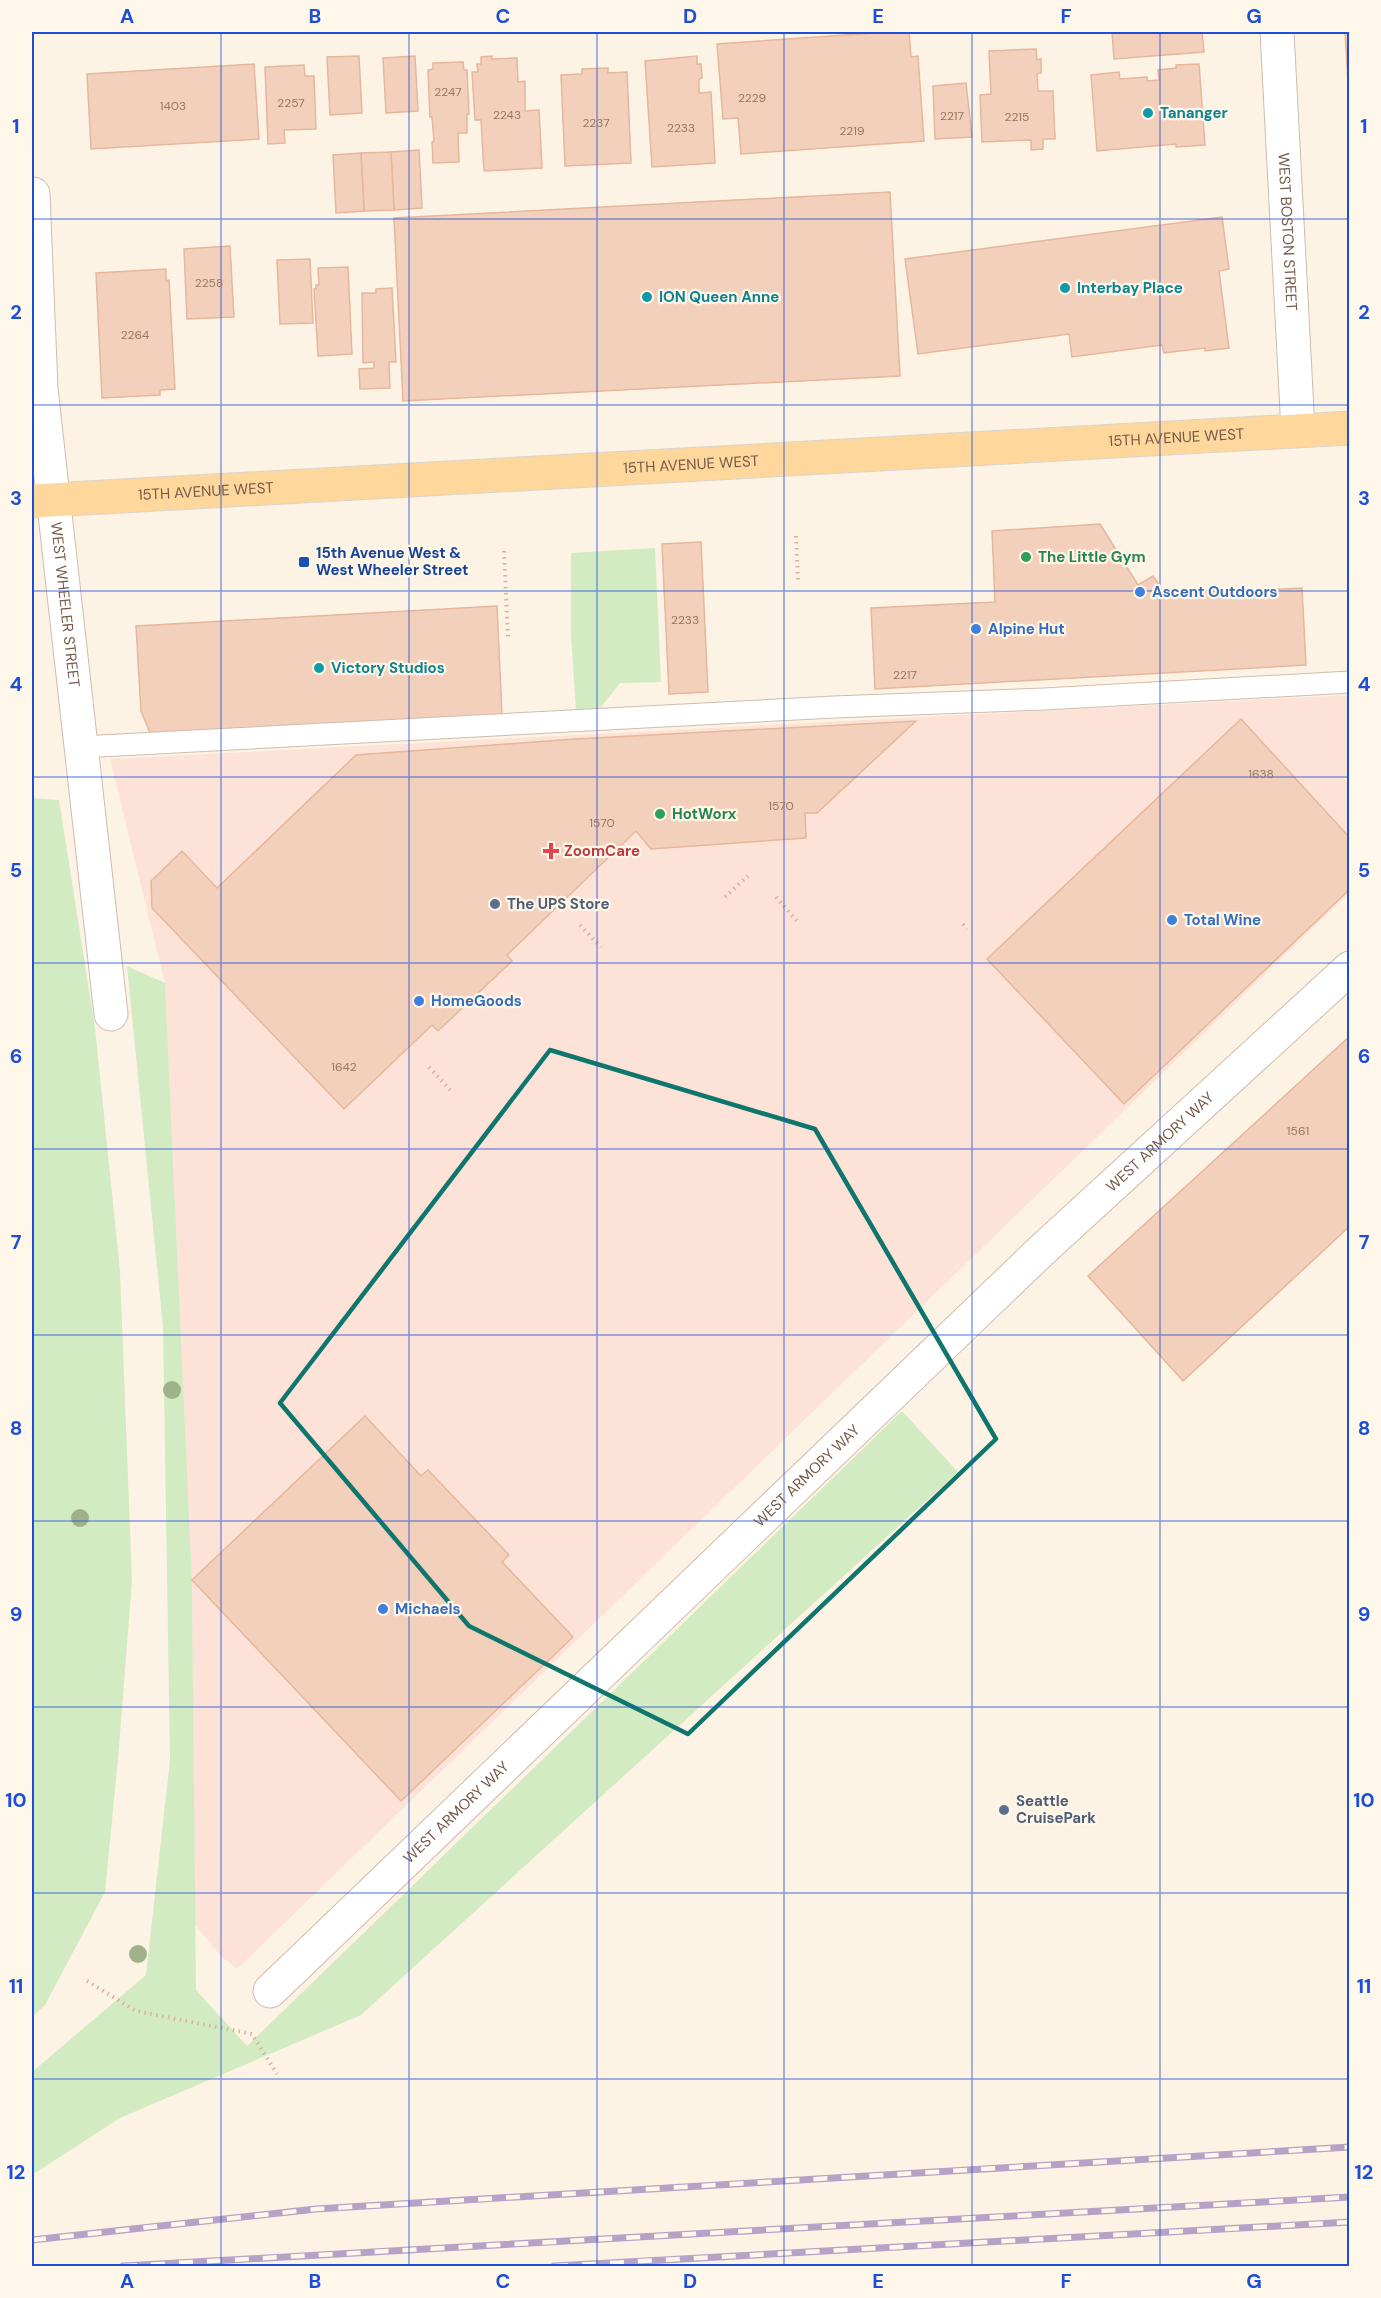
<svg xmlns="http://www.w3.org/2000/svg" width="1381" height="2298" font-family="'DM Sans',sans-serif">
  <rect width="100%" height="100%" fill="#fdf3e4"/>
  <path fill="#fde2d7" d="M 1349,695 L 1349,893 L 237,1969 L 221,1956 L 195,1925 L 192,1580 L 165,983 L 110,759 Z"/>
  <g fill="#d3ebc2">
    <path d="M 655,548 L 661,682 L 620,683 L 600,708 L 576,712 L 571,634 L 571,553 Z"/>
    <path d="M 32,798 L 59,800 L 95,1028 L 120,1271 L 132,1581 L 118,1759 L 105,1892 L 45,2005 L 32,2017 Z"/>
    <path d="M 127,966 L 165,983 L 192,1580 L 196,1990 L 247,2046 L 902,1411 L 958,1472 L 361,2015 L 120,2118 L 32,2175 L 32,2072 L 146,1975 L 170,1760 L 163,1327 Z"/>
  </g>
  <g fill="#f3d0bb" stroke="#e6b79b" stroke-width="1.5">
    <path d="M 889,32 L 909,32 L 911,57 L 918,56 L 924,141 L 741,154 L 738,118 L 723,119 L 717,44 Z"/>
    <path d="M 1112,32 L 1202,32 L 1204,52 L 1114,59 Z"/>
    <path d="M 1345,32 L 1350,32 L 1350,115 Z"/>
    <path d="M 1036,49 L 1037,60 L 1041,59 L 1041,73 L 1037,74 L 1038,91 L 1053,91 L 1055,139 L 1043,139 L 1043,149 L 1031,150 L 1031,140 L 982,142 L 980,95 L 991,94 L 989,51 Z"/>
    <path d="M 359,56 L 362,113 L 330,115 L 327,57 Z"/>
    <path d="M 415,56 L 418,111 L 386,113 L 383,58 Z"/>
    <path d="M 492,56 L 492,59 L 517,58 L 518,82 L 525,81 L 525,111 L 539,110 L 542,168 L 484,171 L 481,120 L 475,120 L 472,72 L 478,72 L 477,64 L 481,64 L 481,57 Z"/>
    <path d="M 697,56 L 697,64 L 701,64 L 702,78 L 699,79 L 699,93 L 711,92 L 715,163 L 652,167 L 645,61 Z"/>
    <path d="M 463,62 L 464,70 L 467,70 L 469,114 L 467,115 L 467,133 L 458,133 L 459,162 L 433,163 L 432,142 L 434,141 L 432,117 L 430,117 L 428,70 L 433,69 L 433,63 Z"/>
    <path d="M 254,64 L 259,139 L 91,149 L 87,74 Z"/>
    <path d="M 1199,64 L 1205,145 L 1176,147 L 1176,144 L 1097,151 L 1091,75 L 1119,72 L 1120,79 L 1147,77 L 1147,81 L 1159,80 L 1158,70 L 1176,68 L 1176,65 Z"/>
    <path d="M 304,65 L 305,76 L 314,76 L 316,129 L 284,130 L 285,143 L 268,144 L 265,67 Z"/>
    <path d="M 608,68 L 608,73 L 627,72 L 631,163 L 565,166 L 561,75 L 582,74 L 582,69 Z"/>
    <path d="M 966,83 L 972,137 L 935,139 L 933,86 Z"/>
    <path d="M 419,150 L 422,208 L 394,210 L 391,152 Z"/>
    <path d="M 391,152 L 394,210 L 364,211 L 361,153 Z"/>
    <path d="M 361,153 L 364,211 L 336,213 L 333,155 Z"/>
    <path d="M 890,192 L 900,376 L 403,401 L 394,218 Z"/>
    <path d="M 1222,217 L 1229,269 L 1219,271 L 1229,348 L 1205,351 L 1205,348 L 1164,353 L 1162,345 L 1072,357 L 1069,334 L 918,354 L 905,259 Z"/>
    <path d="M 230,246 L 234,317 L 187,319 L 184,249 Z"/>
    <path d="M 310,259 L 313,323 L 280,324 L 277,260 Z"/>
    <path d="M 348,267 L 352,354 L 318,356 L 314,289 L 316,289 L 316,285 L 319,285 L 318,268 Z"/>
    <path d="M 166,269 L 166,281 L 169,280 L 175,389 L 160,390 L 160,395 L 102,398 L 96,273 Z"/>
    <path d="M 392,288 L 396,362 L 389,362 L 390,388 L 360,389 L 359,369 L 374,368 L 374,362 L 363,363 L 362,293 L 376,293 L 376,289 Z"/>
    <path d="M 1100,524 L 1138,585 L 1153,576 L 1166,595 L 1302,588 L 1306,665 L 875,689 L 871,608 L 995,602 L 992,531 Z"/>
    <path d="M 701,542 L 708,692 L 669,694 L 662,544 Z"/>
    <path d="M 497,606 L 502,715 L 151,735 L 141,711 L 136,626 Z"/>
    <path d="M 1241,719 L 1350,838 L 1350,889 L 1124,1104 L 987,959 Z"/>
    <path d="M 916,721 L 817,813 L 805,813 L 806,838 L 651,849 L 636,831 L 507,955 L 512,961 L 438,1031 L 432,1025 L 344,1109 L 152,908 L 151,881 L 182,851 L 217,888 L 356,755 L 575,739 Z"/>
    <path d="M 1350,1036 L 1350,1226 L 1183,1381 L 1088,1276 Z"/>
    <path d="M 365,1416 L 421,1476 L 428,1470 L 509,1555 L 502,1562 L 573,1637 L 401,1801 L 192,1580 Z"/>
  </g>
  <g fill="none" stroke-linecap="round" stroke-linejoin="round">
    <g stroke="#d0bcad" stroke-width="23">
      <path id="service" d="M 81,747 L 834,707 L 1044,699 L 1350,682"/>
    </g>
    <g stroke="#d0bcad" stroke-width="35">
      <g id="minor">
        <path id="s1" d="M 1277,32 L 1298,430"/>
        <path id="s2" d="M 33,194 L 41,389 L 111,1014"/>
        <path id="s3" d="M 270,1991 L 1041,1251 L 1350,968"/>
      </g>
    </g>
    <g stroke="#dbd4d0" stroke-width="35">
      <g id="primary">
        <path id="s4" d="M 32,501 L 1350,428"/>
      </g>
    </g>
    <g stroke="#d8b49e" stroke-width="4" stroke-dasharray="1.5 4.5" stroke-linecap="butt">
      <path d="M 796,536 L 798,580"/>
      <path d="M 504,551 L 508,637"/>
      <path d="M 725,897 L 748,876"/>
      <path d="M 776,897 L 798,922"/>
      <path d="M 963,924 L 967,929"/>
      <path d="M 580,925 L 601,947"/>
      <path d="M 429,1067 L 450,1090"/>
      <path d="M 87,1981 L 136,2011 L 252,2034 L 277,2074"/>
    </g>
    <use href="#service" stroke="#fff" stroke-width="21"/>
    <use href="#minor" stroke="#fff" stroke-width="33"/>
    <use href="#primary" stroke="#fdd79b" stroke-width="33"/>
    <g stroke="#b5a2c6" stroke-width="7">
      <g id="rail">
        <path d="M 32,2240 L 316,2209 L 1350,2147"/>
        <path d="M 123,2266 L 1350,2197"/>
        <path d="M 554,2266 L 1350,2222"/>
      </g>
    </g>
    <use href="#rail" stroke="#fff7ea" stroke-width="4.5" stroke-dasharray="14" stroke-linecap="butt"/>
  </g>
  <g fill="#a0b28a">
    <circle cx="172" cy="1390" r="9"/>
    <circle cx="80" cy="1518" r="9"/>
    <circle cx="138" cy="1954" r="9"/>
  </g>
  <path fill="none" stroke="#0f766e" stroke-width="4.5" stroke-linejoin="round" d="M 550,1050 L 815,1129 L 996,1439 L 688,1734 L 469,1626 L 280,1403 Z"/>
  <path fill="none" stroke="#1d4ed8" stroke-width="1.5" stroke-opacity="0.55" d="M 221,32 L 221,2266M 409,32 L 409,2266M 597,32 L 597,2266M 784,32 L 784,2266M 972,32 L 972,2266M 1160,32 L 1160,2266M 32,219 L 1350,219M 32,405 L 1350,405M 32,591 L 1350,591M 32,777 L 1350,777M 32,963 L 1350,963M 32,1149 L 1350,1149M 32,1335 L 1350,1335M 32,1521 L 1350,1521M 32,1707 L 1350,1707M 32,1893 L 1350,1893M 32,2079 L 1350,2079"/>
  <g fill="#0f9aa8" stroke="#fff7ea" stroke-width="2">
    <circle cx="1148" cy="113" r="6"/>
    <circle cx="1065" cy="288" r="6"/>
    <circle cx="647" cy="297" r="6"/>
    <circle cx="319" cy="668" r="6"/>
  </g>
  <g fill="#2e9e5b" stroke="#fff7ea" stroke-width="2">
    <circle cx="1026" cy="557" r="6"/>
    <circle cx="660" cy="814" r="6"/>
  </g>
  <rect fill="#1a4fb4" stroke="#fff7ea" stroke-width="2" x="298" y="556" width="12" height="12" rx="3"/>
  <g fill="#3f7fe0" stroke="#fff7ea" stroke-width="2">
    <circle cx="1140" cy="592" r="6"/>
    <circle cx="976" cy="629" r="6"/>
    <circle cx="1172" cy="920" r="6"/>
    <circle cx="419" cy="1001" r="6"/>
    <circle cx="383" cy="1609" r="6"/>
  </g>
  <path fill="#e0444e" stroke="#fff7ea" stroke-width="2" d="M548 842h6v6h6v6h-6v6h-6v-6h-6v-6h6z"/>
  <g fill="#5c6f8a" stroke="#fff7ea" stroke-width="2">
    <circle cx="495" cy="904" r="6"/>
    <circle cx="1004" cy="1810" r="6"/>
  </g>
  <g text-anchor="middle" stroke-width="4.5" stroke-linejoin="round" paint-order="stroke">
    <g font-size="12" fill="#957666">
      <text x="448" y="96">2247</text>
      <text x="752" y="102">2229</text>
      <text x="291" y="107">2257</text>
      <text x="173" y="110">1403</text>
      <text x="507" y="119">2243</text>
      <text x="952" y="120">2217</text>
      <text x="1017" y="121">2215</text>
      <text x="596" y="127">2237</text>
      <text x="681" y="132">2233</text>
      <text x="852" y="135">2219</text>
      <text x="209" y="287">2258</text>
      <text x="135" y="339">2264</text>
      <text x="685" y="624">2233</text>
      <text x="905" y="679">2217</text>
      <text x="1261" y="778">1638</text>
      <text x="781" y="810">1570</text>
      <text x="602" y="827">1570</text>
      <text x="344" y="1071">1642</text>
      <text x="1298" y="1135">1561</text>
    </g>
    <g font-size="15" font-weight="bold" fill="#0d838f" stroke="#fff7ea" text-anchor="start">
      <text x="1160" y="118">Tananger</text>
      <text x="1077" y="293">Interbay Place</text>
      <text x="659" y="302">ION Queen Anne</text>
      <text x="331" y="673">Victory Studios</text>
    </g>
    <g font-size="15" fill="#765849" stroke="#fff7ea">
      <text dy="5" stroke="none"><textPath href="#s1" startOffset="200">WEST BOSTON STREET</textPath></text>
      <text dy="5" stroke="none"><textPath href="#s4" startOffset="1146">15TH AVENUE WEST</textPath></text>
      <text dy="5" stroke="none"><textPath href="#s4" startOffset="660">15TH AVENUE WEST</textPath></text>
      <text dy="5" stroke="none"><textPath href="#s4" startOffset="174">15TH AVENUE WEST</textPath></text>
      <text dy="5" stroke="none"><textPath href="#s2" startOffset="412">WEST WHEELER STREET</textPath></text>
      <text dy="5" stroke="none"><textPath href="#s3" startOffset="1230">WEST ARMORY WAY</textPath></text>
      <text dy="5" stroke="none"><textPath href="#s3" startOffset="744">WEST ARMORY WAY</textPath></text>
      <text dy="5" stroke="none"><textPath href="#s3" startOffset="258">WEST ARMORY WAY</textPath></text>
    </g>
    <g font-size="15" font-weight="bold" fill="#164399" stroke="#fff7ea" text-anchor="start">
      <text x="316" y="558">15th Avenue West &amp;<tspan x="316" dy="17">West Wheeler Street</tspan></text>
    </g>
    <g font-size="15" font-weight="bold" fill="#27864d" stroke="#fff7ea" text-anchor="start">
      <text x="1038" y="562">The Little Gym</text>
      <text x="672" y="819">HotWorx</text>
    </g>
    <g font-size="15" font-weight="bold" fill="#366cbe" stroke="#fff7ea" text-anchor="start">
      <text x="1152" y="597">Ascent Outdoors</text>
      <text x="988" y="634">Alpine Hut</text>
      <text x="1184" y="925">Total Wine</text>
      <text x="431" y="1006">HomeGoods</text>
      <text x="395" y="1614">Michaels</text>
    </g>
    <g font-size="15" font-weight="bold" fill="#be3a42" stroke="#fff7ea" text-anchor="start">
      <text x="564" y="856">ZoomCare</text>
    </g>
    <g font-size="15" font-weight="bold" fill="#4e5e75" stroke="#fff7ea" text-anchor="start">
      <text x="507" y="909">The UPS Store</text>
      <text x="1016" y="1806">Seattle<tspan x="1016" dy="17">CruisePark</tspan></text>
    </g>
  </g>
  <rect width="1381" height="2298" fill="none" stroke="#fff7ea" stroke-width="66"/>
  <rect x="33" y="33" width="1315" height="2232" fill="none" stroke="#1d4ed8" stroke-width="2"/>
  <g font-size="20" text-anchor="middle" font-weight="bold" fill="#1d4ed8">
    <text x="127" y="23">A</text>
    <text x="315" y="23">B</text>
    <text x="503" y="23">C</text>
    <text x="690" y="23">D</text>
    <text x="878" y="23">E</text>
    <text x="1066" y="23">F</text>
    <text x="1254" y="23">G</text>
    <text x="16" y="133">1</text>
    <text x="1364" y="133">1</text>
    <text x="16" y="319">2</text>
    <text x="1364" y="319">2</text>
    <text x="16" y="505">3</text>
    <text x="1364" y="505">3</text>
    <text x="16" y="691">4</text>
    <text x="1364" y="691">4</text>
    <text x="16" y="877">5</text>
    <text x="1364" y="877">5</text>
    <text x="16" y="1063">6</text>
    <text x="1364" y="1063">6</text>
    <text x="16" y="1249">7</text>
    <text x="1364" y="1249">7</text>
    <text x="16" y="1435">8</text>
    <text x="1364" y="1435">8</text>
    <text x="16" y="1621">9</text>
    <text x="1364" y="1621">9</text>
    <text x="16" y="1807">10</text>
    <text x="1364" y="1807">10</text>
    <text x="16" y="1993">11</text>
    <text x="1364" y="1993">11</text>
    <text x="16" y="2179">12</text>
    <text x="1364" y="2179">12</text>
    <text x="127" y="2288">A</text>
    <text x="315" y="2288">B</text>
    <text x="503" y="2288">C</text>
    <text x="690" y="2288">D</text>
    <text x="878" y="2288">E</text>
    <text x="1066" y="2288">F</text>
    <text x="1254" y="2288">G</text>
  </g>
</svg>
